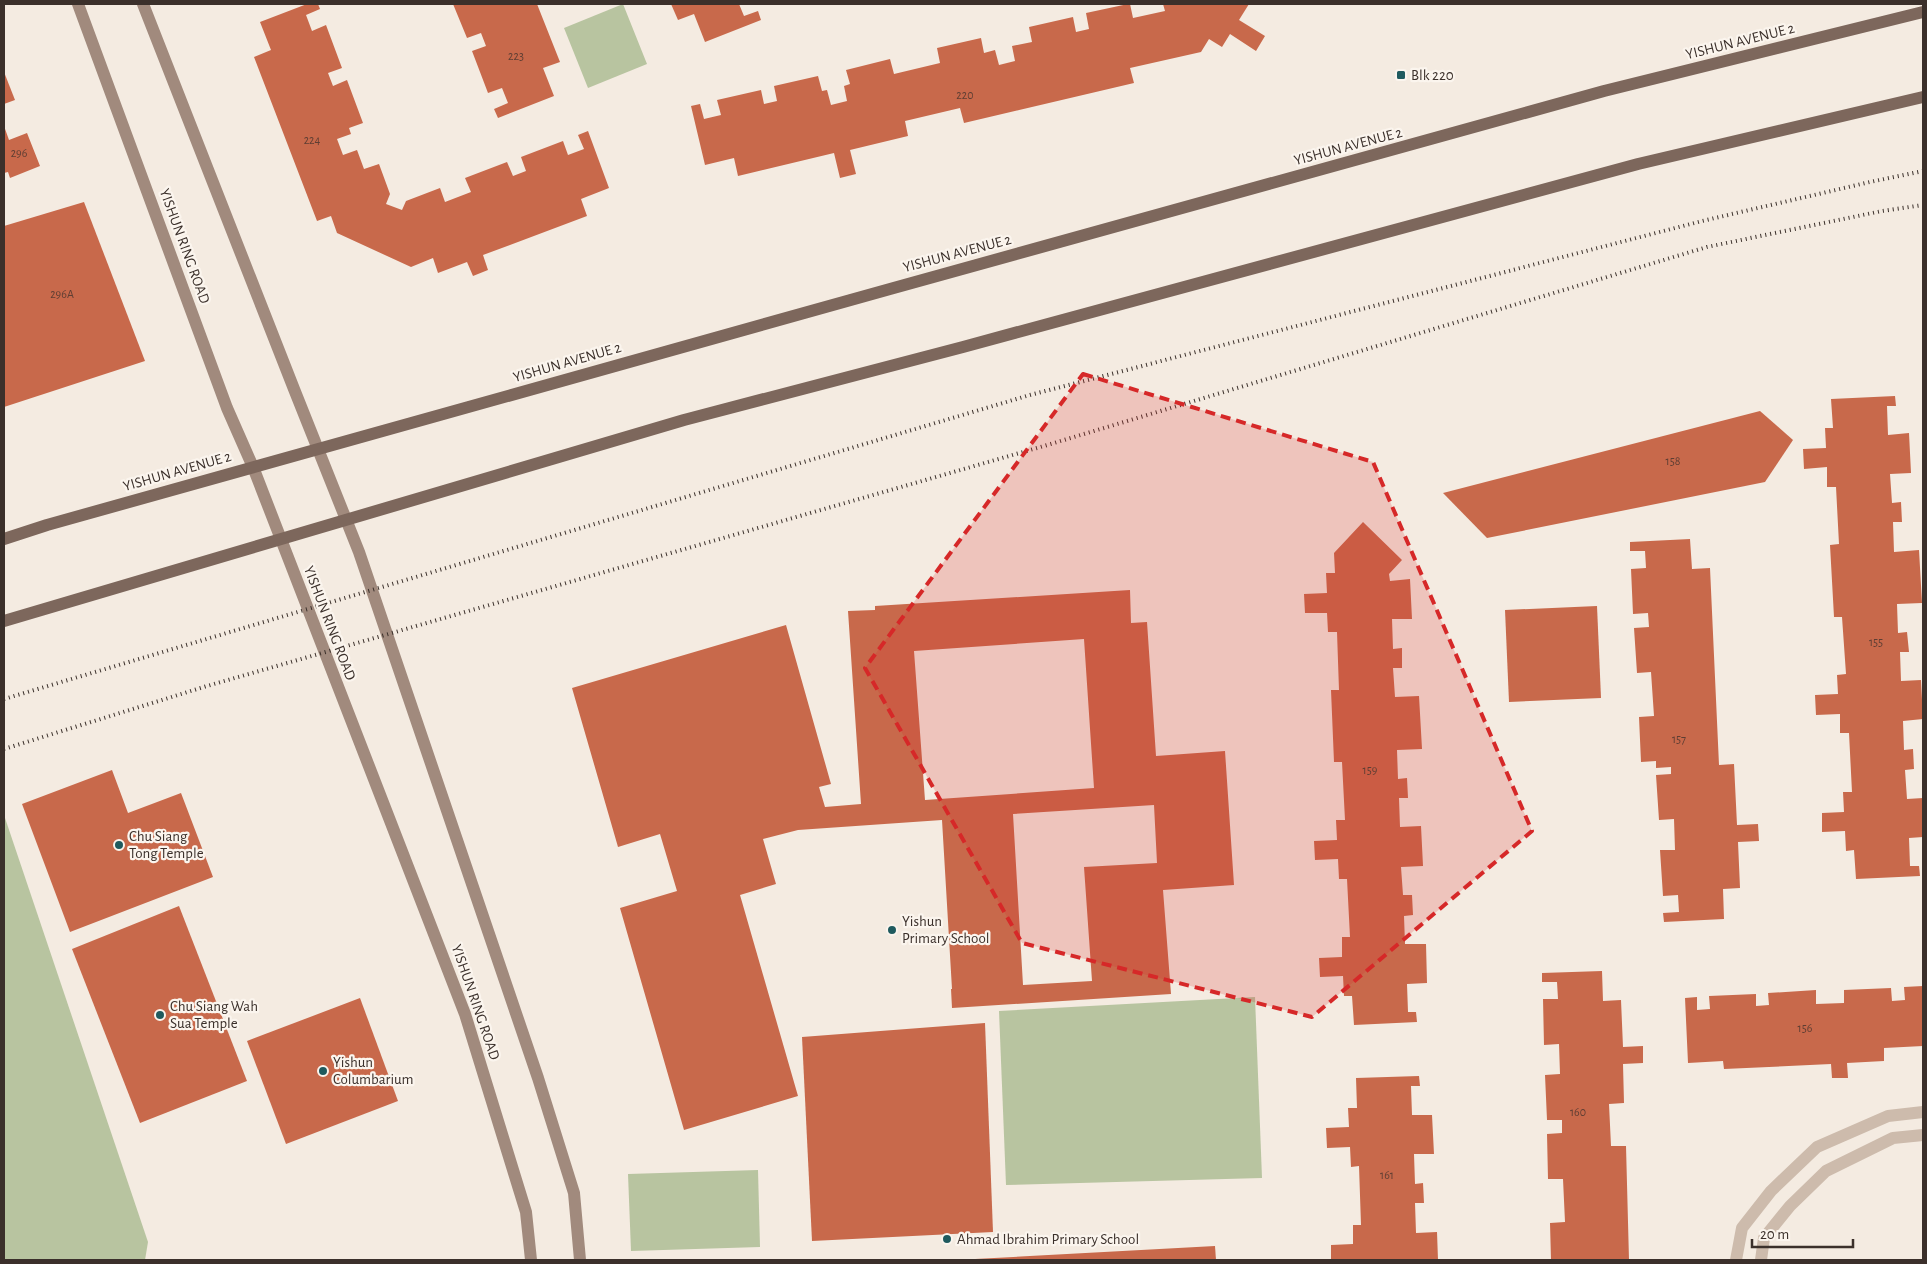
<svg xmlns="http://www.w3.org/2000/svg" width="1927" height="1264" font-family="'Alegreya Sans',sans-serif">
  <rect width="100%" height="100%" fill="#f4ebe1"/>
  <g fill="#b8c4a0">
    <path d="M 623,4 L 647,64 L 588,88 L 564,28 Z"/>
    <path d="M 4,815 L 148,1242 L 145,1260 L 4,1260 Z"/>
    <path d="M 1255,997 L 1262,1178 L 1006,1185 L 999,1011 Z"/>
    <path d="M 758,1170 L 760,1247 L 631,1251 L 628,1174 Z"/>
  </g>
  <g fill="#c8694b" fill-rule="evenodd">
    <path d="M 307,4 L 318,4 L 320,9 L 306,15 L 312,31 L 326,25 L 342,68 L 328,73 L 333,86 L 347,80 L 363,123 L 349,128 L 351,134 L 337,139 L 343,155 L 357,150 L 364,169 L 379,164 L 390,194 L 386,204 L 402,210 L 406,201 L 440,188 L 445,202 L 471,192 L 465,178 L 507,162 L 513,176 L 526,171 L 521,157 L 563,141 L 568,155 L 584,149 L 578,135 L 588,131 L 609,188 L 581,199 L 587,216 L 483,255 L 488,270 L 473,276 L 467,262 L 438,273 L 433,258 L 411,267 L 337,233 L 331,216 L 317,221 L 254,57 L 271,50 L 260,22 Z"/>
    <path d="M 453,4 L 537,4 L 560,62 L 543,68 L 554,96 L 498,118 L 494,109 L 508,103 L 502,88 L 488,93 L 472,51 L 486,46 L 481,33 L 467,38 Z"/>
    <path d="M 671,4 L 739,4 L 744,16 L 758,11 L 761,20 L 705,42 L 694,14 L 678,20 Z"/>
    <path d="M 1128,4 L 1130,4 L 1133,18 L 1165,11 L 1163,4 L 1249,4 L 1239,20 L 1265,36 L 1256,51 L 1230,34 L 1222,47 L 1209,39 L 1201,52 L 1130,68 L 1134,83 L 964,123 L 960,108 L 905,121 L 908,136 L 850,150 L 856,174 L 840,178 L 834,153 L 738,176 L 734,158 L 705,165 L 691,106 L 700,104 L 704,119 L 721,115 L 717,100 L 761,90 L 764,104 L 777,101 L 774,86 L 818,76 L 822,91 L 827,90 L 831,105 L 847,101 L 844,86 L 850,84 L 846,70 L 890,59 L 894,74 L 940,63 L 937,48 L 981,38 L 984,53 L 995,50 L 999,65 L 1015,61 L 1012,46 L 1032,42 L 1029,27 L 1073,17 L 1076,32 L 1089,29 L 1086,13 Z"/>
    <path d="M 4,72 L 15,100 L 4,104 Z"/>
    <path d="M 4,126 L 9,140 L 27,133 L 40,166 L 10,178 L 8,172 L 4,173 Z"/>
    <path d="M 84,202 L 145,361 L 4,407 L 4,226 Z"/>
    <path d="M 1895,396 L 1896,406 L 1887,406 L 1888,435 L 1909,433 L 1911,473 L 1890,474 L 1892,503 L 1901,502 L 1902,522 L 1893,522 L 1894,552 L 1919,550 L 1922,603 L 1897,604 L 1898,633 L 1907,632 L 1909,652 L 1900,652 L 1901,681 L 1921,680 L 1923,719 L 1903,721 L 1904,750 L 1913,749 L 1914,769 L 1905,770 L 1907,799 L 1923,798 L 1923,837 L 1909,838 L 1910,866 L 1919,866 L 1920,876 L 1856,879 L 1854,850 L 1846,851 L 1845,831 L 1822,832 L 1822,813 L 1844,812 L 1843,792 L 1852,792 L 1849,733 L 1840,733 L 1840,714 L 1816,715 L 1815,695 L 1838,694 L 1837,675 L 1846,674 L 1842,617 L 1834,617 L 1830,545 L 1839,544 L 1836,487 L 1827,487 L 1827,467 L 1804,469 L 1803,449 L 1826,448 L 1825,428 L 1833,428 L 1831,399 Z"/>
    <path d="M 1760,411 L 1793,440 L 1765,482 L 1487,538 L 1443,493 Z"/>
    <path d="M 1363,522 L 1402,560 L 1389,574 L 1390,581 L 1410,579 L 1412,619 L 1392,619 L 1393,649 L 1402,648 L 1402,668 L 1393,668 L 1395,697 L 1419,696 L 1422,749 L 1397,750 L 1398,779 L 1407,778 L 1408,798 L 1399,798 L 1400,827 L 1421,826 L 1423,866 L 1401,867 L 1403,895 L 1412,895 L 1413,915 L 1404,916 L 1405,944 L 1426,944 L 1427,983 L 1407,984 L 1408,1012 L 1416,1012 L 1417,1022 L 1354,1025 L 1352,996 L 1344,996 L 1343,976 L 1320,977 L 1319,958 L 1342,957 L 1342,937 L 1350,937 L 1347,879 L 1339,879 L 1338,859 L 1315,860 L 1314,841 L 1337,840 L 1336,820 L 1345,820 L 1342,762 L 1334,762 L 1331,690 L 1339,690 L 1337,632 L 1328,632 L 1327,613 L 1305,613 L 1304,594 L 1327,593 L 1326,573 L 1335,573 L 1334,553 Z"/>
    <path d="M 1690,539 L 1692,569 L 1710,568 L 1719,765 L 1734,764 L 1737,825 L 1758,824 L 1759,841 L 1738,842 L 1740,888 L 1723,889 L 1724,919 L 1664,922 L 1663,913 L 1679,912 L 1678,895 L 1663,896 L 1660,850 L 1675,850 L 1674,819 L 1659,820 L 1656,775 L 1671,774 L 1671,767 L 1656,768 L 1656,761 L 1641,762 L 1639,717 L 1654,716 L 1651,672 L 1637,673 L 1634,628 L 1649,627 L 1648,613 L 1633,614 L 1631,569 L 1646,568 L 1645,551 L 1630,551 L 1630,542 Z"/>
    <path d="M 1130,590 L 1131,623 L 1147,622 L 1156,756 L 1225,751 L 1234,885 L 1163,890 L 1171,994 L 952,1008 L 951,989 L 952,989 L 942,820 L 798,830 L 763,839 L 776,884 L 740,895 L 798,1096 L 684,1130 L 620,908 L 677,891 L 660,834 L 618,847 L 572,688 L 786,625 L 831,784 L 819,787 L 825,807 L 861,804 L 848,611 L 875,610 L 875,606 ZM 1084,639 L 1094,788 L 925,800 L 914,651 ZM 1154,805 L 1157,863 L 1084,867 L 1092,981 L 1023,985 L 1013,814 Z"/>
    <path d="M 1597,606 L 1601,698 L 1509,702 L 1505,610 Z"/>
    <path d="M 112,770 L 128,813 L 181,793 L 213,877 L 70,932 L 22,804 Z"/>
    <path d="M 179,906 L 247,1081 L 140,1123 L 72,949 Z"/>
    <path d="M 1602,971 L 1603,1001 L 1621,1000 L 1623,1047 L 1643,1046 L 1643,1063 L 1623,1064 L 1624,1103 L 1609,1104 L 1611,1146 L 1626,1146 L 1629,1260 L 1551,1260 L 1550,1223 L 1565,1222 L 1563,1179 L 1548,1179 L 1547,1134 L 1562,1133 L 1562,1120 L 1547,1120 L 1545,1075 L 1560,1074 L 1559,1044 L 1544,1045 L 1543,999 L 1558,999 L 1557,982 L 1542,982 L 1542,973 Z"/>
    <path d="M 1923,986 L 1923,1046 L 1884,1048 L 1884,1061 L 1847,1063 L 1848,1078 L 1832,1078 L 1831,1064 L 1724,1069 L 1723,1061 L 1688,1063 L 1685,998 L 1697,997 L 1697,1010 L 1710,1009 L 1709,996 L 1756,994 L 1756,1006 L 1769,1005 L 1768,993 L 1816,990 L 1816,1004 L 1844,1003 L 1844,990 L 1891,988 L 1892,1001 L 1905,1000 L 1904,987 Z"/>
    <path d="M 360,998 L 398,1101 L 286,1144 L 247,1041 Z"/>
    <path d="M 985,1023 L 993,1232 L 812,1241 L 802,1037 Z"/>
    <path d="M 1419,1076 L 1420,1086 L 1411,1086 L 1412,1115 L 1432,1115 L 1434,1154 L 1414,1154 L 1415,1184 L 1423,1183 L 1424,1203 L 1415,1203 L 1416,1233 L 1437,1232 L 1438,1260 L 1331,1260 L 1331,1245 L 1353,1244 L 1353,1225 L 1361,1225 L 1359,1166 L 1351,1167 L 1350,1147 L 1327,1148 L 1326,1128 L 1349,1127 L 1348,1108 L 1357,1108 L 1356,1078 Z"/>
    <path d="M 1215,1246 L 1216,1260 L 976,1260 L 975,1259 Z"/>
  </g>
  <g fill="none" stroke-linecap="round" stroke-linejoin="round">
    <g stroke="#cdbbac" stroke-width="12">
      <path d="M 1736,1260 L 1742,1228 L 1771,1191 L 1817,1147 L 1888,1116 L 1923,1112"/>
      <path d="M 1761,1260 L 1764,1238 L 1790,1206 L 1826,1171 L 1893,1138 L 1923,1135"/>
    </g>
    <g stroke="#a18a7d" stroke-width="12">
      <path d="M 78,4 L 227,408 L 253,467 L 465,1014 L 526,1212 L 531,1260"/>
      <path d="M 143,4 L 294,389 L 359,552 L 538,1078 L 574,1193 L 580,1260"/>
    </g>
    <g stroke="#7d675c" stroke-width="12">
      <path d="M 4,539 L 47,525 L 890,289 L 1604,91 L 1923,12"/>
      <path d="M 4,621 L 684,420 L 963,347 L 1638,164 L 1923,97"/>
    </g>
    <g stroke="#3b302b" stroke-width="4" stroke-dasharray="1 4" stroke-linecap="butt">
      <path d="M 4,699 L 1030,395 L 1702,221 L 1870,182 L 1923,171"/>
      <path d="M 4,749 L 207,686 L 1044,446 L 1707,247 L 1882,211 L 1923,205"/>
    </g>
  </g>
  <path fill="#d62828" fill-opacity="0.2" stroke="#d62828" stroke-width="4" stroke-dasharray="10 6" stroke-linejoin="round" d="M 1083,374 L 1373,462 L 1532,831 L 1312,1017 L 1022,943 L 865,668 Z"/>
  <g fill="#1f5a5e" stroke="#fbf5ee" stroke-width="2">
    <rect x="1396" y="70" width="10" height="10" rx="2.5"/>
    <circle cx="119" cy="845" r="5"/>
    <circle cx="892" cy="930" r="5"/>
    <circle cx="160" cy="1015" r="5"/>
    <circle cx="323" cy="1071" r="5"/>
    <circle cx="947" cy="1239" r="5"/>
  </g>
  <g text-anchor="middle" stroke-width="4.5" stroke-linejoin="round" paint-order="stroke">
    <g font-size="12" fill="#5e3e33">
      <text x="516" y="60">223</text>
      <text x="965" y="99">220</text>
      <text x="312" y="144">224</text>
      <text x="19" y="157">296</text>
      <text x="62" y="298">296A</text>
      <text x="1673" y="465">158</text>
      <text x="1876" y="646">155</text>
      <text x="1679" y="743">157</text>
      <text x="1370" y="774">159</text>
      <text x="1805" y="1032">156</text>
      <text x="1578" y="1116">160</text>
      <text x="1387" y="1179">161</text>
    </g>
    <g font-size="15" fill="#3b302b" stroke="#fbf5ee">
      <text transform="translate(1740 41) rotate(-14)" y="5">YISHUN AVENUE 2</text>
      <text transform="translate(1348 146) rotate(-15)" y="5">YISHUN AVENUE 2</text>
      <text transform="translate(185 246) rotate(70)" y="5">YISHUN RING ROAD</text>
      <text transform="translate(957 253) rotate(-15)" y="5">YISHUN AVENUE 2</text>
      <text transform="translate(567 362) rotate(-16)" y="5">YISHUN AVENUE 2</text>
      <text transform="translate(177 471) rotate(-16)" y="5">YISHUN AVENUE 2</text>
      <text transform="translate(330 623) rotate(69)" y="5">YISHUN RING ROAD</text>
      <text transform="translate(476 1002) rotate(71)" y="5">YISHUN RING ROAD</text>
    </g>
    <g font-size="15" fill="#3b302b" stroke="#fbf5ee" text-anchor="start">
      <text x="1411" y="80">Blk 220</text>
      <text x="129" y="841">Chu Siang<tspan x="129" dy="17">Tong Temple</tspan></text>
      <text x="902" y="926">Yishun<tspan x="902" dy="17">Primary School</tspan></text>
      <text x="170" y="1011">Chu Siang Wah<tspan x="170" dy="17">Sua Temple</tspan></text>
      <text x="333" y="1067">Yishun<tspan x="333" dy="17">Columbarium</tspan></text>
      <text x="957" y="1244">Ahmad Ibrahim Primary School</text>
    </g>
  </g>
  <rect width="1927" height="1264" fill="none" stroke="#3b302b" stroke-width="10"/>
  <path d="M1752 1239v8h101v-8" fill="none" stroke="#3b302b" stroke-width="2.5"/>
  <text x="1760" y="1239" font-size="15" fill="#3b302b" stroke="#fbf5ee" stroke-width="4" paint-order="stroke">20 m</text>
</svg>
